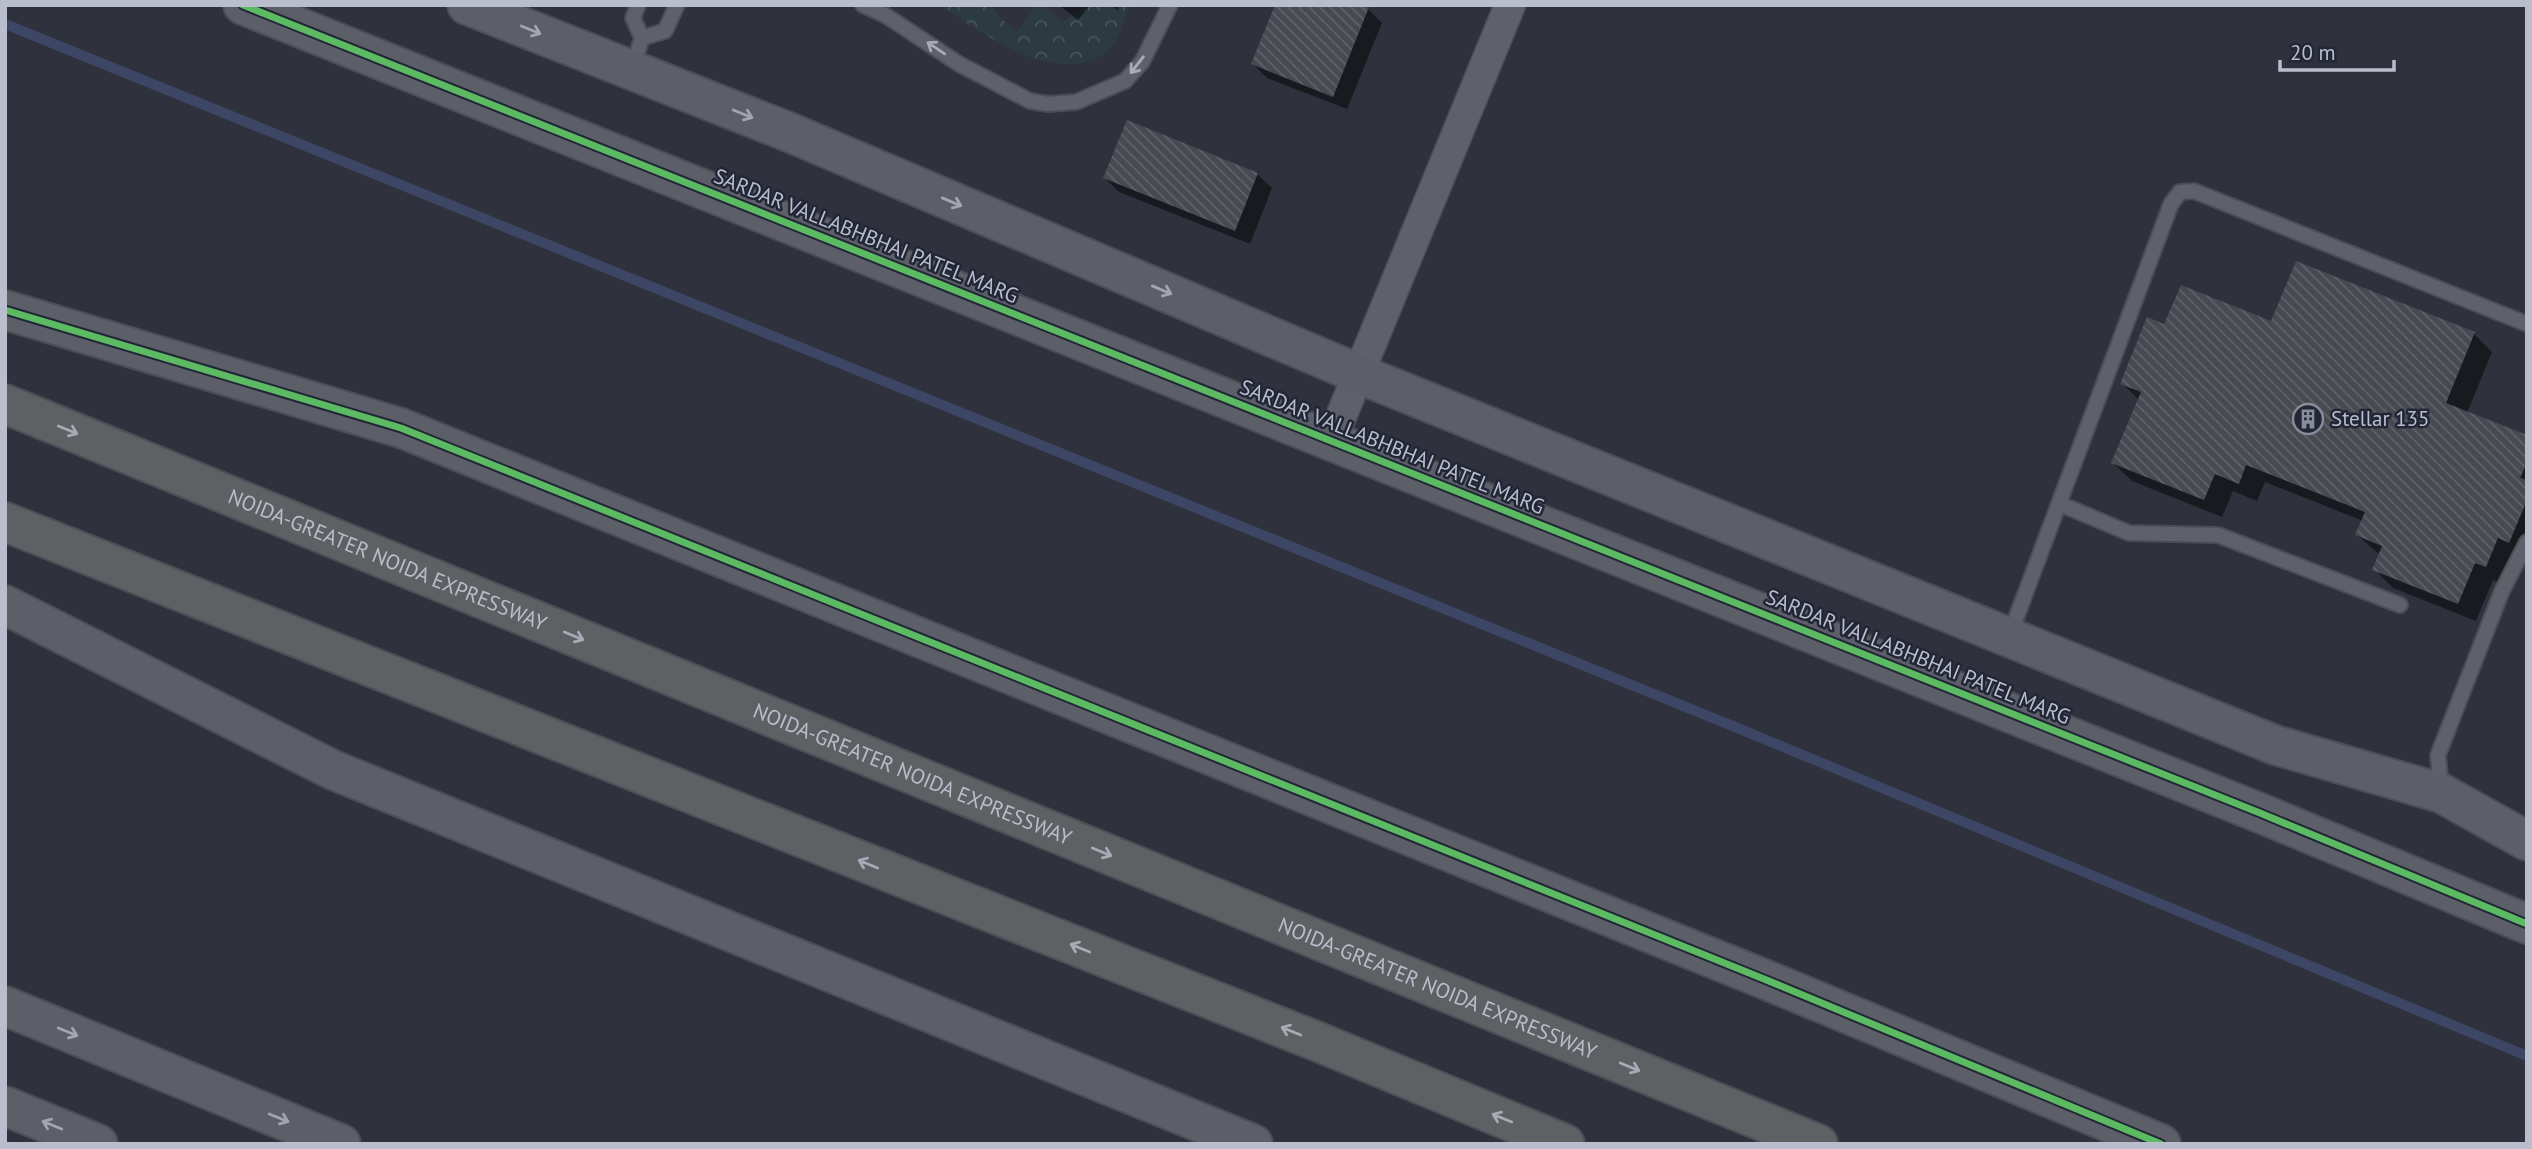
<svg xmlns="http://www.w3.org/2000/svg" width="2532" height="1149" font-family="'PT Sans',sans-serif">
  <defs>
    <pattern id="park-crowns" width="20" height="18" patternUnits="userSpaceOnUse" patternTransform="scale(1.75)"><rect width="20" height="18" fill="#2c3a42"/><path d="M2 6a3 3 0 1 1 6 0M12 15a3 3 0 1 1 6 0" fill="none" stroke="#48555c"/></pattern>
    <pattern id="building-back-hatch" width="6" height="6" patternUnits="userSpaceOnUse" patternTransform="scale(1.75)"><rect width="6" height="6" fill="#484a52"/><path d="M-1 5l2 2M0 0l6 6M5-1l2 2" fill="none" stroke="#60626a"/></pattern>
  </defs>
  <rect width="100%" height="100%" fill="#2f323c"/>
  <path fill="url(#park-crowns)" d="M 940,5 L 989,5 L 1016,33 L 1037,5 L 1043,5 L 1063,22 L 1088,5 L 1130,5 C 1125,17 1119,40 1109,49 C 1061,92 982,33 940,5 Z"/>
  <g fill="#0007">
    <path d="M 1059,5 L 1090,5 L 1078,20 Z"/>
    <path d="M 1111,5 L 1121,5 L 1117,10 Z"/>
    <path d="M 1277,5 L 1359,5 L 1368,9 L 1382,23 L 1347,109 L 1267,78 L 1253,64 Z"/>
    <path d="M 1257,174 L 1272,188 L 1250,244 L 1119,192 L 1105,178 Z"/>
    <path d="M 2272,323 L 2474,334 L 2492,352 L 2467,413 L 2527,437 L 2527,559 L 2516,555 L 2504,584 L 2493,580 L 2476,621 L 2393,588 L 2375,570 L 2380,555 L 2357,535 L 2363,521 L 2265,482 L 2257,501 L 2233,491 L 2222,517 L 2132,481 L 2113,463 L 2139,400 L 2122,383 L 2165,326 Z"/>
  </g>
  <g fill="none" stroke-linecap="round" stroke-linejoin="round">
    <path stroke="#3e4666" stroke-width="10" d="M 5,24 L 1740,729 L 2527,1056"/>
  </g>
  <g fill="url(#building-back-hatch)">
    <path d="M 1275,5 L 1369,7 L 1333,97 L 1251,64 Z"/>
    <path d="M 1127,120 L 1258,173 L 1235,231 L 1103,178 Z"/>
    <path d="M 2296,261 L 2475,332 L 2446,403 L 2527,435 L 2527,462 L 2520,478 L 2527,480 L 2527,500 L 2509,543 L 2498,538 L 2486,567 L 2475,563 L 2458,604 L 2372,570 L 2382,546 L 2355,535 L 2365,512 L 2246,465 L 2239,484 L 2215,474 L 2204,500 L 2111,463 L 2141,392 L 2120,384 L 2147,317 L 2164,324 L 2181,285 L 2271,321 Z"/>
  </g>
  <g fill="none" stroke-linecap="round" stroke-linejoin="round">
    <g stroke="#4b4d55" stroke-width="18">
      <g id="lane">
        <path d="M 863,5 L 885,15 L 959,64 L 1030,101 L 1048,104 L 1076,102 L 1125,81 L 1142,62 L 1170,5"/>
        <path d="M 642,38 L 665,31 L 677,5"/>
        <path d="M 632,69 L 642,38 L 633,18 L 638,5"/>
        <path d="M 2060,504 L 2129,533 L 2218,535 L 2400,605"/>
        <path d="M 2009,637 L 2171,204 L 2180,192 L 2194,191 L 2527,324"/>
        <path d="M 2441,791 L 2438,755 L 2502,591 L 2527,542"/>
      </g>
    </g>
    <g stroke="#4b4d55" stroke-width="33">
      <path id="street" d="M 1331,441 L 1510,5"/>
    </g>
    <g stroke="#4b4d55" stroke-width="42">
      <g id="secondary">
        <path d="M 243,5 L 2260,813 L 2527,924"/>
        <path d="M 467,5 L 791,133 L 1359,374 L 2275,745 L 2441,793 L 2527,841"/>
        <path d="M 5,310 L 401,428 L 1764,979 L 2161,1144"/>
        <path d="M 5,605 L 333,770 L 1253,1144"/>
        <path d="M 5,1006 L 341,1144"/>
        <path d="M 5,1106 L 98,1144"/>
      </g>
    </g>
    <g stroke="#4c4e57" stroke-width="42">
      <g id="highway">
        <path id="s1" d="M 5,404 L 1818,1144"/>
        <path d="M 5,522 L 1321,1043 L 1565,1144"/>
      </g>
    </g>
    <use href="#lane" stroke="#5f616a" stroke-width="14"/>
    <use href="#street" stroke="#5f616a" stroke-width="30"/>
    <use href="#secondary" stroke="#5d5f68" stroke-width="38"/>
    <use href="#highway" stroke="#5f6063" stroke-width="38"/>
    <g stroke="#222637" stroke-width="11">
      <g id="cycleway">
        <path d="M 243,5 L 2260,813 L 2527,924"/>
        <path d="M 5,310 L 401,428 L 1764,979 L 2161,1144"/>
      </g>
    </g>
    <use href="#cycleway" stroke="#5cba63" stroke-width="7"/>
  </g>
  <defs><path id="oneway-shaft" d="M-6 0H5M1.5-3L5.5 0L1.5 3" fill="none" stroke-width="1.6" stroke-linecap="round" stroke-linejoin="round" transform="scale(1.75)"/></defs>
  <g stroke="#a3a6b2">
    <use href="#oneway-shaft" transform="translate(531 30) rotate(22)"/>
    <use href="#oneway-shaft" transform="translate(743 114) rotate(22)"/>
    <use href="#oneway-shaft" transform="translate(952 202) rotate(23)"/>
    <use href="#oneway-shaft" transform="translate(1162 290) rotate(23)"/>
    <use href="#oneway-shaft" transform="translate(68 1032) rotate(22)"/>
    <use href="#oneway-shaft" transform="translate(279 1118) rotate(22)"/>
    <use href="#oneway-shaft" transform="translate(52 1125) rotate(-158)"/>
  </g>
  <g stroke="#a8abb8">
    <use href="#oneway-shaft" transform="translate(936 48) rotate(-146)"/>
    <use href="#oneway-shaft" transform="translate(1137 65) rotate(128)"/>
  </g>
  <g stroke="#a8aab6">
    <use href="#oneway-shaft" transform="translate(68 430) rotate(22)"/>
    <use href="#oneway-shaft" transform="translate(574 636) rotate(22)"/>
    <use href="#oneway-shaft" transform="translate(1102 852) rotate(22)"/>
    <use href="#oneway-shaft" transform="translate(868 864) rotate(-158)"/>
    <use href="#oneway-shaft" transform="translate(1080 948) rotate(-158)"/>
    <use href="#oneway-shaft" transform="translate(1291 1031) rotate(-158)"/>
    <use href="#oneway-shaft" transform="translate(1630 1067) rotate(22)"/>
    <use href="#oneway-shaft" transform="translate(1502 1118) rotate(-158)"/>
  </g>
  <defs>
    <g id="building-ring" transform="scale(1.575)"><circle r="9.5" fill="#222637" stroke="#898c99" stroke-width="1.5"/><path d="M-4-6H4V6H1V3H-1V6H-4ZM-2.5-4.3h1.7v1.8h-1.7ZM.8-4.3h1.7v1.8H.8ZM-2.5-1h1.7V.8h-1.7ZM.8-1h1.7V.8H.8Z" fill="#898c99"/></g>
  </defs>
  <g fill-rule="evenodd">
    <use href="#building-ring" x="2308" y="419"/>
  </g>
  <g text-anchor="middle" stroke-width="5" stroke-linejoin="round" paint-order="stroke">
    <g font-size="21" fill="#babdcb" stroke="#222637">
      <text transform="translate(866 236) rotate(22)" y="7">SARDAR VALLABHBHAI PATEL MARG</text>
      <text transform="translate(1392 447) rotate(22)" y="7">SARDAR VALLABHBHAI PATEL MARG</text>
      <text dy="7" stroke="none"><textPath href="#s1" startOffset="413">NOIDA-GREATER NOIDA EXPRESSWAY</textPath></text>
      <text transform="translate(1918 657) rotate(22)" y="7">SARDAR VALLABHBHAI PATEL MARG</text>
      <text dy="7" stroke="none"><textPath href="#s1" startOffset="980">NOIDA-GREATER NOIDA EXPRESSWAY</textPath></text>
      <text dy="7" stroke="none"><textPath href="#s1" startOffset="1547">NOIDA-GREATER NOIDA EXPRESSWAY</textPath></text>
    </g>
    <g font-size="21" fill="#babdcb" stroke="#222637" text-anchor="start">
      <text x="2331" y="426">Stellar 135</text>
    </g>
  </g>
  <rect width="2532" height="1149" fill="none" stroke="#babdcb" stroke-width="14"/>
  <path d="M2280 60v10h114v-10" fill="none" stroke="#babdcb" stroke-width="3.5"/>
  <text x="2290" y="60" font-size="21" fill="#babdcb" stroke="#222637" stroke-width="5" paint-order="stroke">20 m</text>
</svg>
